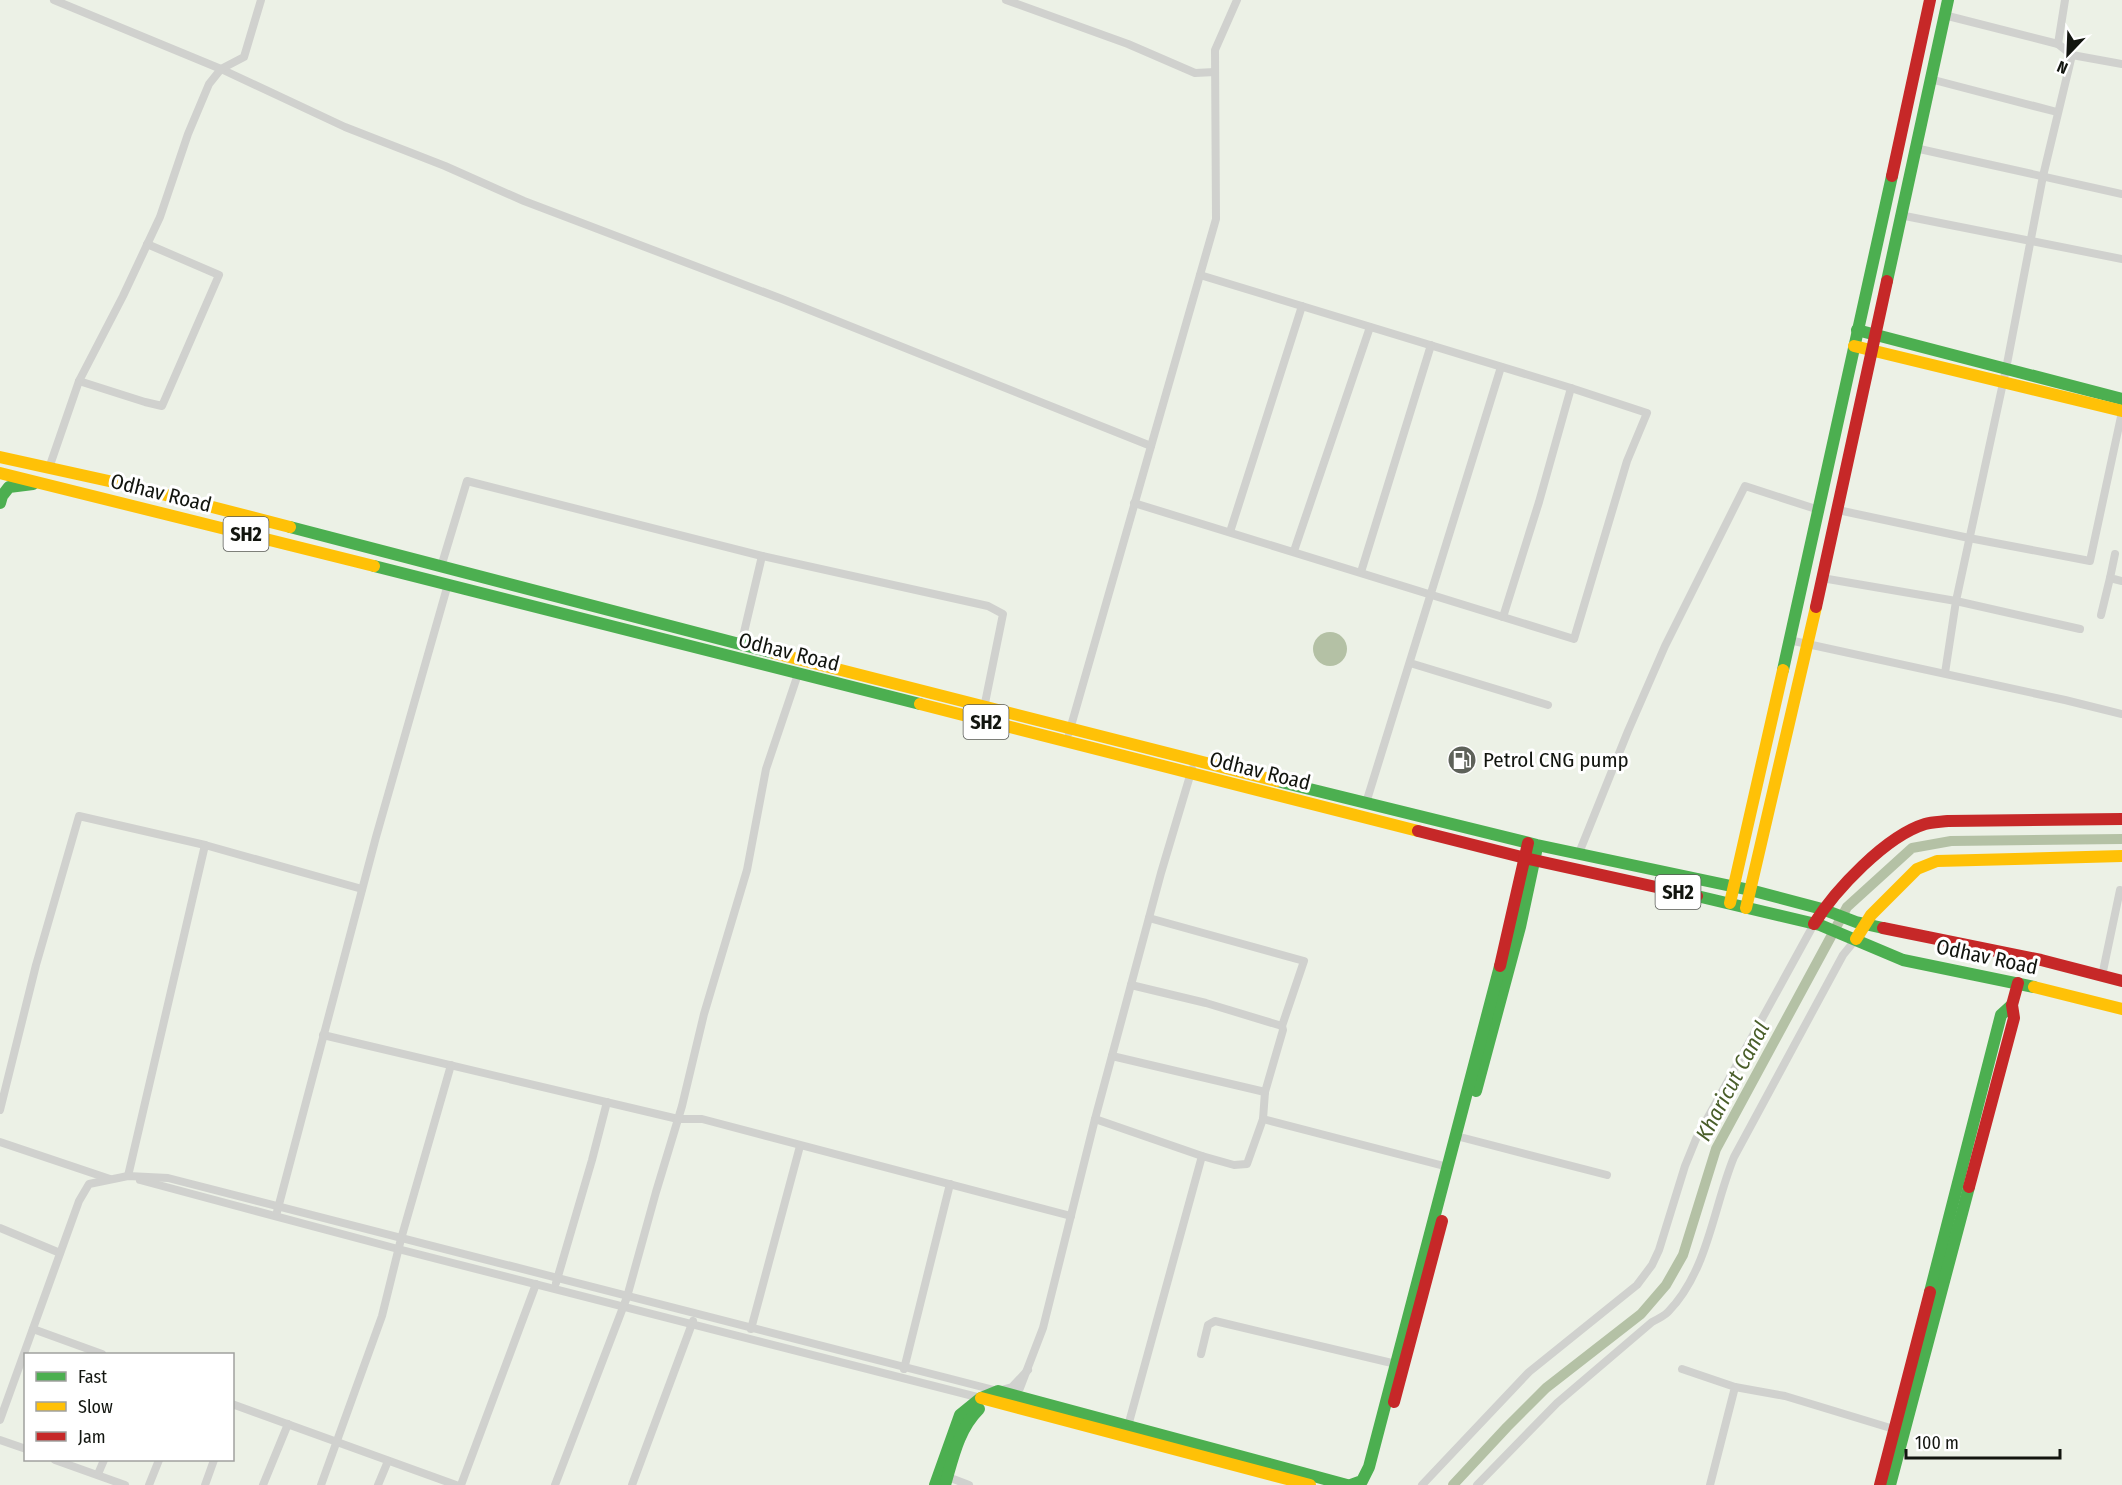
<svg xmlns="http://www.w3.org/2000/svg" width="2122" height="1485" font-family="'Fira Sans Condensed',sans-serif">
  <rect width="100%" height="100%" fill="#ecf1e6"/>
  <circle fill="#b4c1a5" cx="1330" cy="649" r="17"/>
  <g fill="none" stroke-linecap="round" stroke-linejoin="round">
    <path stroke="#b4c1a5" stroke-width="10" d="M 1453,1485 L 1507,1427 L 1546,1388 L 1641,1314 L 1666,1285 L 1683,1255 L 1716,1149 L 1847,907 L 1912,848 L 1951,841 L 2122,839"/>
    <g stroke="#d0d1ce" stroke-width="8">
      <path d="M 54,0 L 221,69 L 345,127 L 445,166 L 524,201 L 782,299 L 1151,446"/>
      <path d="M 1006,0 L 1128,44 L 1195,73 L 1215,72"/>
      <path d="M 2065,0 L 2058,44 L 2072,55 L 2122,64"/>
      <path d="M 1944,15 L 2058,44"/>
      <path d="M 2072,55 L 2043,176 L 2006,369 L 1956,601 L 2080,629"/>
      <path d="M 1930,79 L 2057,112"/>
      <path d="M 1915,148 L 2122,194"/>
      <path d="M 1900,215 L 2122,259"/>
      <path d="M 79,381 L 145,402 L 162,406 L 219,275 L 147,244"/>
      <path d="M 49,468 L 79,381 L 123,296 L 160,217 L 188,134 L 209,84 L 221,69 L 244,57 L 261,0"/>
      <path d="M 1134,503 L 1574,639 L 1627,461 L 1647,413 L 1571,388 L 1200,275"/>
      <path d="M 1838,510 L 1969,538 L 2090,561 L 2122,412"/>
      <path d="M 1230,532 L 1302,306"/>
      <path d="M 1294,551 L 1370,327"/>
      <path d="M 2115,554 L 2110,578 L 2122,581"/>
      <path d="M 441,567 L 467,481 L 762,556"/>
      <path d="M 1361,572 L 1431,345"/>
      <path d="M 1822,578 L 1956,601 L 1945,673"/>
      <path d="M 2101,615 L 2110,578"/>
      <path d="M 1503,617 L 1539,502 L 1571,388"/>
      <path d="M 1789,640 L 2065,700 L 2122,714"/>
      <path d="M 741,645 L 762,556 L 988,606 L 1003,614 L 984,708"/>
      <path d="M 1410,663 L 1548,705"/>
      <path d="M 1069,733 L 1216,219 L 1215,50 L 1237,0"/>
      <path d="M 1366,803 L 1501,367"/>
      <path d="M 1579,853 L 1628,731 L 1665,646 L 1745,486 L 1819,510"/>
      <path d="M 1149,918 L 1304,961 L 1282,1026"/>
      <path d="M 2102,976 L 2120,890"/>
      <path d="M 323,1035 L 678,1119 L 702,1119 L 1071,1216"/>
      <path d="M 1112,1056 L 1265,1092"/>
      <path d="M 0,1110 L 36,965 L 79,816 L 205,845 L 362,889"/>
      <path d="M 1095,1119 L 1202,1156 L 1234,1165 L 1247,1164 L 1263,1119 L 1265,1092 L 1283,1030 L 1282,1026 L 1206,1003 L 1131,985"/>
      <path d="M 1263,1119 L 1448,1167"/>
      <path d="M 1464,1138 L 1607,1175"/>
      <path d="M 0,1142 L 110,1179"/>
      <path d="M 128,1176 L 205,845"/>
      <path d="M 140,1180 L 398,1249 L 981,1398"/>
      <path d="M 277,1212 L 376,837 L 448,584"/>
      <path d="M 0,1228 L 60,1253"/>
      <path d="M 556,1283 L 592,1160 L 607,1102"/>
      <path d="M 33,1329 L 102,1354"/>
      <path d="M 751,1329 L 800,1146"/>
      <path d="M 1201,1354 L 1208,1325 L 1215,1321 L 1396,1364"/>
      <path d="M 904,1369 L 950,1184"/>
      <path d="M 1682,1369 L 1735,1387 L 1710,1485"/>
      <path d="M 1735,1387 L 1785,1396 L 1897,1430"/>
      <path d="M 1010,1394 L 1020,1388 L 1043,1328 L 1095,1119 L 1161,873 L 1192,769"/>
      <path d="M 232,1404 L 456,1485"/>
      <path d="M 0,1420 L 79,1201 L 89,1184 L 128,1176 L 168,1178 L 998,1391 L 1012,1387 L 1028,1370"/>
      <path d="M 1128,1426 L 1202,1156"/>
      <path d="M 0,1440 L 26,1449"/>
      <path d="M 55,1460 L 125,1485"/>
      <path d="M 98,1474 L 104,1460"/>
      <path d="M 948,1477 L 969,1485"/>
      <path d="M 149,1485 L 159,1460"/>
      <path d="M 205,1485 L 214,1460"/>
      <path d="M 263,1485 L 288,1424"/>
      <path d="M 321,1485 L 382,1316 L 401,1239 L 451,1065"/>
      <path d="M 378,1485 L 388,1461"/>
      <path d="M 461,1485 L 536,1284"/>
      <path d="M 555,1485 L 627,1297 L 656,1192 L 682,1106 L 704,1014 L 747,870 L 766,769 L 798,674"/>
      <path d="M 632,1485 L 693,1321"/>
      <path d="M 1422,1485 L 1529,1372 L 1637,1285 L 1652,1265 L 1659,1250 L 1685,1166 L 1696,1139 L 1814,924"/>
      <path d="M 1477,1485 L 1557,1403 L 1652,1322 C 1658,1319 1664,1316 1668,1312 C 1708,1271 1713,1208 1734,1157 L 1843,955 L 1856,939"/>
    </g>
    <g stroke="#4caf50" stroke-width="12">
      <path d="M 1887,281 L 1948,0"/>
      <path d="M 1857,330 L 2122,399"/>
      <path d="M 0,503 L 2,496 L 9,487 L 33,484"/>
      <path d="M 290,527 L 774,653"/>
      <path d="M 374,566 L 920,704"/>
      <path d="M 1783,670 L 1892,176"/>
      <path d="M 1277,781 L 1537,845 L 1750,890 L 1822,909 L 1856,922 L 1883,928"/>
      <path d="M 1697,896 L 1820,925 L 1903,960 L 2034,987"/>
      <path d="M 1476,1091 L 1520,927 L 1536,852"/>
      <path d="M 1930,1292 L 2001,1015 L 2012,1005"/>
      <path d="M 935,1485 L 960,1415 L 981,1398 L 998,1391 L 1347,1485"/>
      <path d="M 945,1485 C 953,1458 958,1430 979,1409"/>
      <path d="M 1351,1485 L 1362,1481 L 1369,1467 L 1500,966"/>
      <path d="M 1890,1485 L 1969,1187"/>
    </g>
    <g stroke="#ffc107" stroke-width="12">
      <path d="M 1854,346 L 2122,411"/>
      <path d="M 0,457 L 127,485 L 290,527"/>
      <path d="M 0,473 L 374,566"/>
      <path d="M 774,653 L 1277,781"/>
      <path d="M 920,704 L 1418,831"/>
      <path d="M 1730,903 L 1783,670"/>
      <path d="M 1746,908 L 1816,607"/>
      <path d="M 1856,939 L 1871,915 L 1917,869 L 1937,861 L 2122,856"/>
      <path d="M 2034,987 L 2122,1009"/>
      <path d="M 981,1398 L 1310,1485"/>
    </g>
    <g stroke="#c62828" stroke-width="12">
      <path d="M 1892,176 L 1930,0"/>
      <path d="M 1816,607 L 1887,281"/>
      <path d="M 1418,831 L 1525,858 L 1697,896"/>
      <path d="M 1814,924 C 1835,890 1886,836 1925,824 C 1932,822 1940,822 1948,821 L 2122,819"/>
      <path d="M 1883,928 L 2041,960 L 2122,981"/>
      <path d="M 1500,966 L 1528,843"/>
      <path d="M 1969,1187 L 2014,1018 L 2012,1005 L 2018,983"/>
      <path d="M 1394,1402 L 1442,1221"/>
      <path d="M 1880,1485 L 1930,1292"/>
    </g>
  </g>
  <defs>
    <g id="fuel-disc" transform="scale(1.5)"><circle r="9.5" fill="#5e625a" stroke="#fff"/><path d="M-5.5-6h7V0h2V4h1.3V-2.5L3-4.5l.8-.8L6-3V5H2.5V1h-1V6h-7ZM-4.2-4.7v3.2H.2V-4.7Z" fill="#fff"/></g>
  </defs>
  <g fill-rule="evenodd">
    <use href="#fuel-disc" x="1462" y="760"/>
  </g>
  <g text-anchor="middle" stroke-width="6" stroke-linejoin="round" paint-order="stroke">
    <g fill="#fff" stroke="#595b57" stroke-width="1.5">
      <rect x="223.5" y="517" width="45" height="34" rx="4.5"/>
      <rect x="963.5" y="705" width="45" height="34" rx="4.5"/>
      <rect x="1655.5" y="875" width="45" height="34" rx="4.5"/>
    </g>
    <g font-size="20" font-weight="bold" fill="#12150f">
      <text x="246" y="541">SH2</text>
      <text x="986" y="729">SH2</text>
      <text x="1678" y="899">SH2</text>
    </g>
    <g font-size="21" fill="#12150f" stroke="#fff">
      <text transform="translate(161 493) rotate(14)" y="7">Odhav Road</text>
      <text transform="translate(789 652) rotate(14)" y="7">Odhav Road</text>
      <text transform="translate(1260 771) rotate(14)" y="7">Odhav Road</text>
      <text transform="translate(1987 957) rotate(12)" y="7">Odhav Road</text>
    </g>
    <g font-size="21" fill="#12150f" stroke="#fff" text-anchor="start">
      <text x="1483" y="767">Petrol CNG pump</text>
    </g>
    <g font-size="22" font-style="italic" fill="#495e29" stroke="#fff">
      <text transform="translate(1732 1081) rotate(-62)" y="8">Kharicut Canal</text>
    </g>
  </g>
  <rect x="24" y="1353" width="210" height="108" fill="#ffffff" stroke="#a0a19f" stroke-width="1.5"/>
  <rect x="36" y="1372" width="30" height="9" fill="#4caf50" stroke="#a0a19f" stroke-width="1.5"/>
  <text x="78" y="1383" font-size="18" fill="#12150f">Fast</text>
  <rect x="36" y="1402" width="30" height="9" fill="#ffc107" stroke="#a0a19f" stroke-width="1.5"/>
  <text x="78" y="1413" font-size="18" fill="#12150f">Slow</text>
  <rect x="36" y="1432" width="30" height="9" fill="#c62828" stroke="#a0a19f" stroke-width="1.5"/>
  <text x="78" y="1443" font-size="18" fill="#12150f">Jam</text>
  <g transform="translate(2068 54) rotate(203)" stroke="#ffffff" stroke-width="4.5" paint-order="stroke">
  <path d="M0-4.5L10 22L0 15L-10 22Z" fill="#12150f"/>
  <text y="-9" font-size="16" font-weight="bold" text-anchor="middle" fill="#12150f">N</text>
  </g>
  <path d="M1906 1449v9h154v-9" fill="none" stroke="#12150f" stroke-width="3"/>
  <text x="1915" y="1449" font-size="18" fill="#12150f" stroke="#ffffff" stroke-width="4.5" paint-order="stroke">100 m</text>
</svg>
